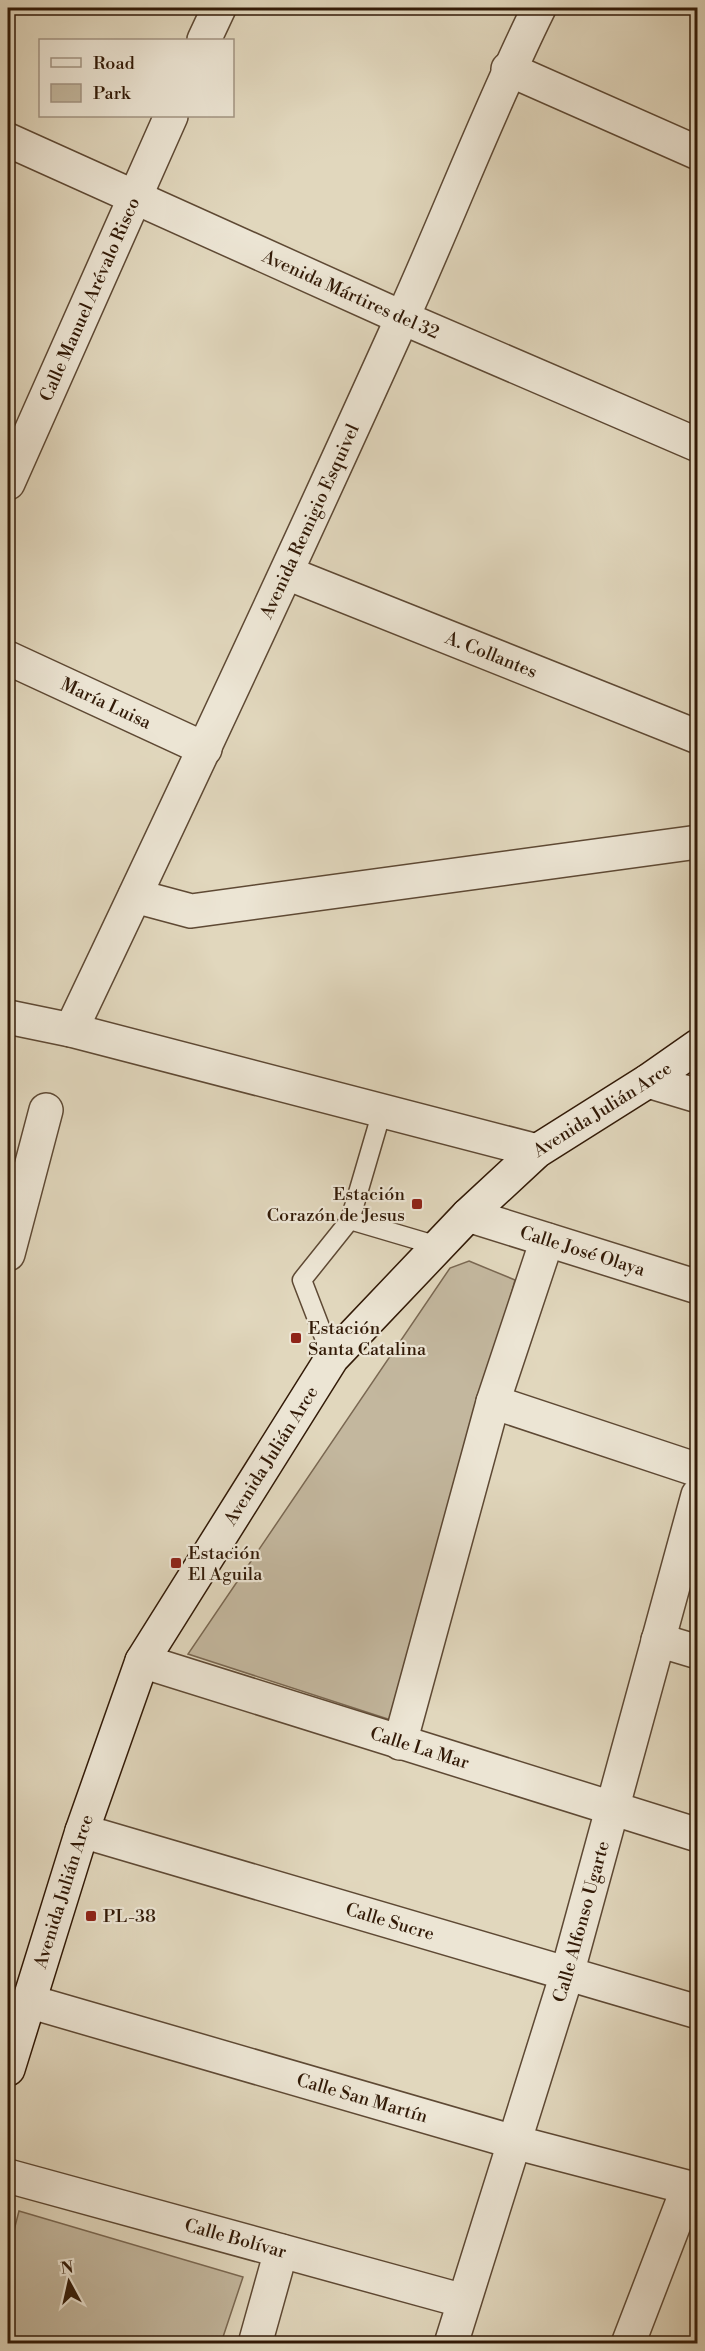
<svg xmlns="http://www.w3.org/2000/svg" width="705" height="2351" font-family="'Libre Bodoni',serif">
  <rect width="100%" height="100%" fill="#e1d7bd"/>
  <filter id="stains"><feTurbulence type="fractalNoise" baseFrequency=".00333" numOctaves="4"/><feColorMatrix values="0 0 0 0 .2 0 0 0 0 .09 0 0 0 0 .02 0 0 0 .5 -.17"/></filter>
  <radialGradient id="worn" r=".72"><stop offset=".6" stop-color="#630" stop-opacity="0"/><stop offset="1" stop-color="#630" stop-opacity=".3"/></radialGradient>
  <g fill="#c3b79e" stroke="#7a6852" stroke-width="1.5">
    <path d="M 469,1261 L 515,1280 L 394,1721 L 188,1654 L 450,1268 Z"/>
    <path d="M 19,2211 L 243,2277 L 221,2343 L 8,2343 L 8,2253 Z"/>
  </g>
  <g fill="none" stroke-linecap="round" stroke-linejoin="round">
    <g stroke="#5e4934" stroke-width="21">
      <g id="lane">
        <path d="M 350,1220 L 382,1111"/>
        <path d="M 332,1358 L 302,1280 L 350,1220 L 438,1246"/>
      </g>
    </g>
    <g stroke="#5e4934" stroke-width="36">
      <g id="street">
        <path d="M 204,40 L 219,8"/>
        <path d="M 508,69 L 698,153"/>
        <path id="s1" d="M 8,140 L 403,318 L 698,445"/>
        <path id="s2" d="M 8,483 L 171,116"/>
        <path id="s3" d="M 287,573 L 698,737"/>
        <path id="s4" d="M 8,658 L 205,749"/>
        <path d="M 135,896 L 191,911 L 698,842"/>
        <path d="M 8,1017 L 71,1030 L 537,1151"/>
        <path id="s5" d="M 71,1030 C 183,795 293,560 400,323 C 448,218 488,111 539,8"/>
        <path d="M 648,1081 L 698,1096"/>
        <path id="s6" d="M 468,1215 L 698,1287"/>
        <path d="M 8,1254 L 46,1110"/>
        <path d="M 493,1402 L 698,1470"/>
        <path d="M 658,1640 L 698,1652"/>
        <path id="s7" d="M 142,1661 L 698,1835"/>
        <path d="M 400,1743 L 493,1402 L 547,1240"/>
        <path id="s8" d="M 82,1831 L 698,2012"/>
        <path id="s9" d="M 28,2001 L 514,2142 L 698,2190"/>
        <path id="s10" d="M 8,2176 L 464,2301"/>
        <path d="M 255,2344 L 281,2251"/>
        <path id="s11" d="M 451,2344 L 567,1974 L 698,1495"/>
        <path d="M 628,2344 L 688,2188"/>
      </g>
    </g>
    <g stroke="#321a07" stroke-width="36">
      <g id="secondary">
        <path id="s12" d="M 8,2069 L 82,1831 L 142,1661 L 332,1358 L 468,1215 L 537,1151 L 648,1081 L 698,1046"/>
      </g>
    </g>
    <use href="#lane" stroke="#ece5d4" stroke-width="18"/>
    <use href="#street" stroke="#ece5d4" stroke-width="33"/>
    <use href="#secondary" stroke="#ece5d4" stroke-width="33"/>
  </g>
  <g fill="#8f2418" stroke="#ece5d4" stroke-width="2">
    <rect x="411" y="1198" width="12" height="12" rx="3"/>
    <rect x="290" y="1332" width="12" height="12" rx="3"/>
    <rect x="170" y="1557" width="12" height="12" rx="3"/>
    <rect x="85" y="1910" width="12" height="12" rx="3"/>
  </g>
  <g text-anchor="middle" stroke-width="4.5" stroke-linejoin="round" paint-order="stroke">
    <g font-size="18" fill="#321a07" stroke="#ece5d4">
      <text dy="6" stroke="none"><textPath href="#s1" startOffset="376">Avenida Mártires del 32</textPath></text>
      <text dy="6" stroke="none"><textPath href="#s2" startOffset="201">Calle Manuel Arévalo Risco</textPath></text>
      <text dy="6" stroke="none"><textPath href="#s5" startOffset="562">Avenida Remigio Esquivel</textPath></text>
      <text dy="6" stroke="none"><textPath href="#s3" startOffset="220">A. Collantes</textPath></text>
      <text dy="6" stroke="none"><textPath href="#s4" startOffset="108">María Luisa</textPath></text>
      <text dy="6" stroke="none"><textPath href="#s12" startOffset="1156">Avenida Julián Arce</textPath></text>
      <text dy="6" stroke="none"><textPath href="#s6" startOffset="120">Calle José Olaya</textPath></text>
      <text dy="6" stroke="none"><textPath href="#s12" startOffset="672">Avenida Julián Arce</textPath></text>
      <text dy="6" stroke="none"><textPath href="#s7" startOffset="291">Calle La Mar</textPath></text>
      <text dy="6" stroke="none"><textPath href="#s12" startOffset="186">Avenida Julián Arce</textPath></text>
      <text dy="6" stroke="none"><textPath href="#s8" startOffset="321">Calle Sucre</textPath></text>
      <text dy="6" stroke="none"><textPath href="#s11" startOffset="442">Calle Alfonso Ugarte</textPath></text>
      <text dy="6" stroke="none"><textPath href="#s9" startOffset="348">Calle San Martín</textPath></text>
      <text dy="6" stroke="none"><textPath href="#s10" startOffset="236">Calle Bolívar</textPath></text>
    </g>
    <g font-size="18" fill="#321a07" stroke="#ece5d4" text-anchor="start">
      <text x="405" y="1200" text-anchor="end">Estación<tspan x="405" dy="21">Corazón de Jesus</tspan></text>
      <text x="308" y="1334">Estación<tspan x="308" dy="21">Santa Catalina</tspan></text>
      <text x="188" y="1559">Estación<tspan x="188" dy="21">El Aguila</tspan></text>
      <text x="103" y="1922">PL-38</text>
    </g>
  </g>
  <rect width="705" height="2351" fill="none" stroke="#e1d7bd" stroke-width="30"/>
  <rect x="9" y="9" width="687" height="2333" fill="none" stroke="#321a07" stroke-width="3"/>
  <rect x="15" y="15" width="675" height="2321" fill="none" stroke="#321a07" stroke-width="1.5"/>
  <rect x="39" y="39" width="195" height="78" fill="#ece5d4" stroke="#a29482" stroke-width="1.5"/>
  <rect x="51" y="58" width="30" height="9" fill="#ece5d4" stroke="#a29482" stroke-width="1.5"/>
  <text x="93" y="69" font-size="18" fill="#321a07">Road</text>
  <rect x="51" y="84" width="30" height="18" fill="#c3b79e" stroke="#a29482" stroke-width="1.5"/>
  <text x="93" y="99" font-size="18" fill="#321a07">Park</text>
  <g transform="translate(69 2282) rotate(352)" stroke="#ece5d4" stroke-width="4.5" paint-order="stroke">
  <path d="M0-4.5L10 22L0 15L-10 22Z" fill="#321a07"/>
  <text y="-9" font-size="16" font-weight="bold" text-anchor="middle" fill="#321a07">N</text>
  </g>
  <rect width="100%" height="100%" filter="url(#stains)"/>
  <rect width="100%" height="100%" fill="url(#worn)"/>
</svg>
